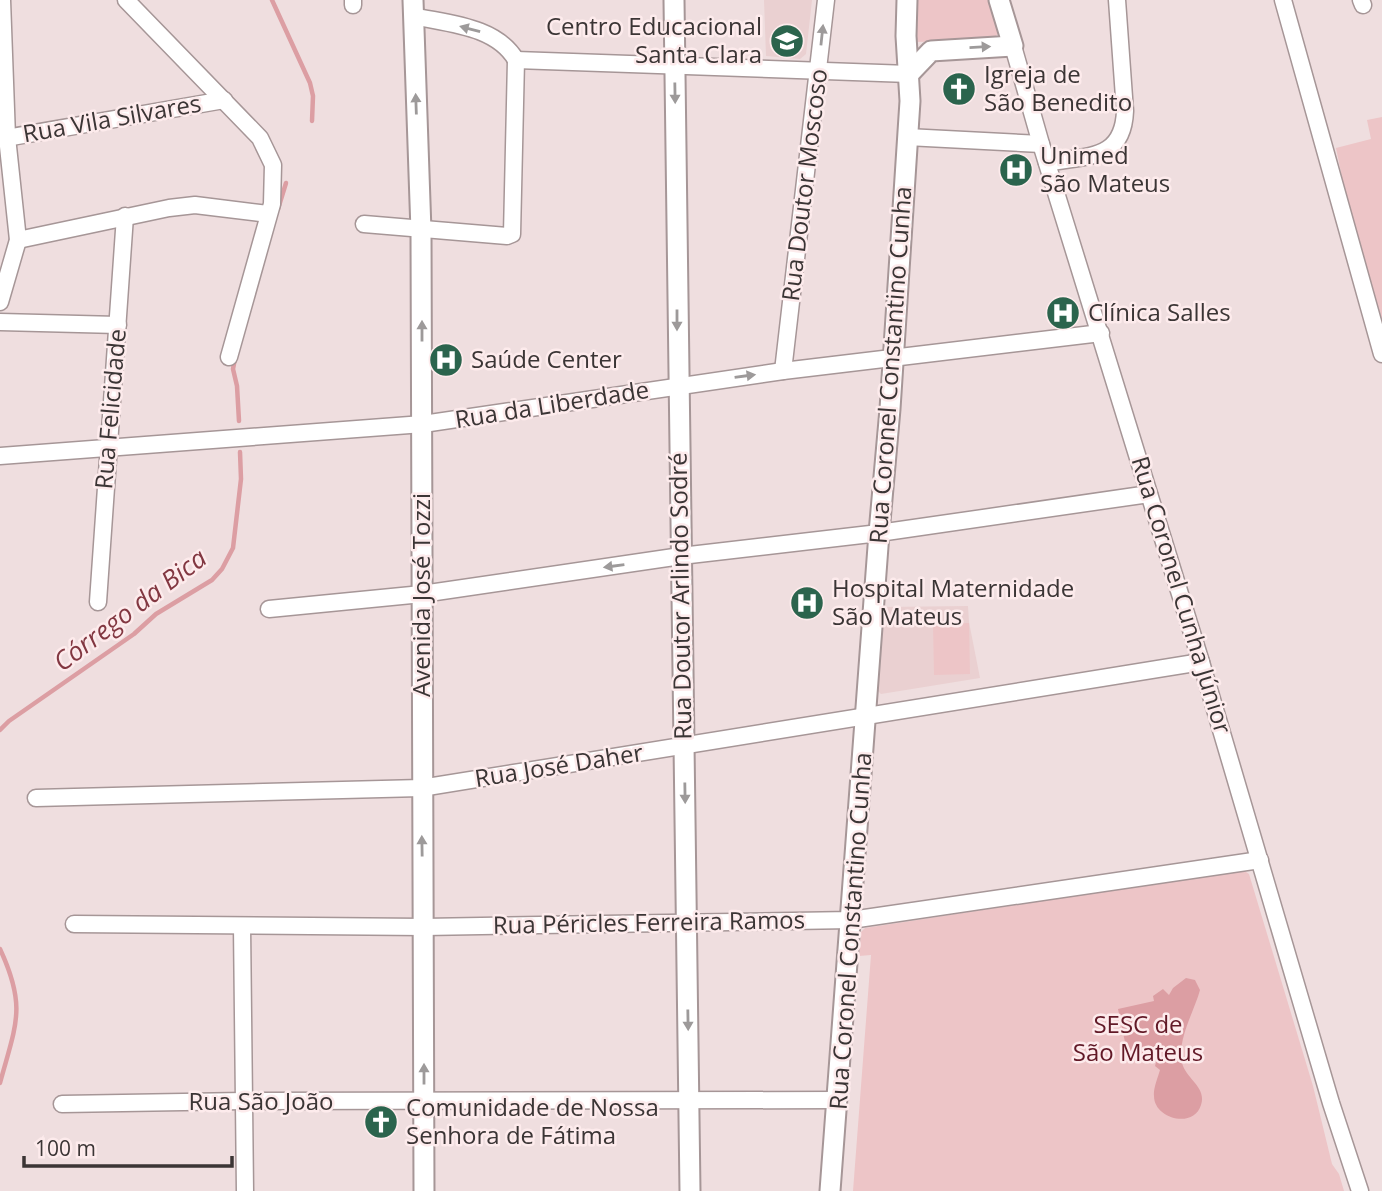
<svg xmlns="http://www.w3.org/2000/svg" width="1382" height="1191" font-family="'Open Sans',sans-serif">
  <rect width="100%" height="100%" fill="#efdedf"/>
  <g fill="#ead0d1">
    <path d="M 764,0 L 812,0 L 806,54 L 800,59 L 766,56 Z"/>
    <path d="M 968,606 L 969,622 L 980,678 L 881,694 L 878,691 L 884,607 Z"/>
  </g>
  <g fill="#edc5c7">
    <path d="M 912,0 L 989,0 L 999,33 L 992,40 L 915,42 Z"/>
    <path d="M 1382,117 L 1382,337 L 1356,246 L 1336,148 L 1371,139 L 1367,120 Z"/>
    <path d="M 969,623 L 970,674 L 934,675 L 933,624 Z"/>
    <path d="M 1243,870 L 1249,874 L 1313,1086 L 1332,1164 L 1339,1174 L 1344,1191 L 853,1191 L 871,955 L 859,956 L 861,932 L 865,928 Z"/>
  </g>
  <path fill="#dc9ea3" d="M 1186,978 L 1195,980 L 1200,990 C 1194,1012 1177,1039 1182,1063 C 1186,1079 1207,1087 1201,1105 C 1194,1129 1154,1119 1154,1096 C 1153,1089 1158,1077 1160,1070 L 1155,1066 L 1158,1055 L 1129,1061 L 1118,1009 L 1154,1001 L 1153,996 L 1163,989 L 1169,995 L 1173,988 Z"/>
  <g fill="none" stroke-linecap="round" stroke-linejoin="round">
    <g stroke="#dc9ea3" stroke-width="4.5">
      <path d="M 272,0 L 310,83 L 313,96 L 312,121"/>
      <path d="M 278,209 L 286,183"/>
      <path d="M 235,358 L 233,369 L 237,386 L 239,421"/>
      <path d="M 0,730 L 9,721 L 134,634 L 156,614 L 212,580 L 222,569 L 233,548 L 241,479 L 240,452"/>
      <path d="M 0,949 C 27,1007 16,1024 0,1083"/>
    </g>
    <g stroke="#a69697" stroke-width="19">
      <g id="minor">
        <path d="M 126,0 L 260,138 L 273,165 L 272,204 L 229,357"/>
        <path d="M 353,0 L 353,5"/>
        <path d="M 1283,0 L 1382,354"/>
        <path d="M 1361,0 L 1363,5"/>
        <path d="M 413,16 C 449,24 496,26 516,60"/>
        <path d="M 1013,46 L 1041,144 L 1201,662 L 1331,1103 L 1360,1191"/>
        <path d="M 516,60 L 909,74"/>
        <path d="M 907,137 L 1041,144"/>
        <path d="M 0,139 L 224,100"/>
        <path d="M 1047,163 C 1087,155 1123,161 1125,111 L 1117,0"/>
        <path d="M 364,224 L 507,236 L 512,234 L 516,60"/>
        <path d="M 18,240 L 169,208 L 195,205 L 268,214"/>
        <path d="M 0,302 L 18,240 L 7,137 L 2,0"/>
        <path d="M 0,322 L 118,325"/>
        <path d="M 783,371 L 826,0"/>
        <path d="M 0,456 L 423,424 L 783,371 L 1101,333"/>
        <path d="M 98,602 L 125,216"/>
        <path d="M 269,609 L 422,594 L 681,556 L 879,533 L 1149,494"/>
        <path d="M 36,798 L 421,788 L 1201,662"/>
        <path d="M 74,924 L 424,927 L 851,920 L 1260,860"/>
        <path d="M 242,926 L 245,1191"/>
        <path d="M 62,1104 L 244,1101 L 838,1100"/>
      </g>
    </g>
    <g stroke="#a69697" stroke-width="23">
      <g id="tertiary">
        <path d="M 413,0 L 421,231 L 424,1191"/>
        <path d="M 674,0 L 690,1191"/>
        <path d="M 909,74 L 931,51 L 1013,46 L 999,0"/>
        <path d="M 830,1191 L 879,533 L 890,409 L 910,101 L 906,36 L 907,0"/>
      </g>
    </g>
    <use href="#minor" stroke="#fff" stroke-width="16"/>
    <use href="#tertiary" stroke="#fff" stroke-width="19"/>
  </g>
  <defs><path id="oneway-solid" d="M-6-.8H1V-3.2L6.5 0L1 3.2V.8H-6Z" transform="scale(1.75)"/></defs>
  <g fill="#9d9a9a">
    <use href="#oneway-solid" transform="translate(470 29) rotate(-165)"/>
    <use href="#oneway-solid" transform="translate(822 35) rotate(-84)"/>
    <use href="#oneway-solid" transform="translate(980 47) rotate(-3)"/>
    <use href="#oneway-solid" transform="translate(675 93) rotate(89)"/>
    <use href="#oneway-solid" transform="translate(416 104) rotate(-92)"/>
    <use href="#oneway-solid" transform="translate(677 320) rotate(90)"/>
    <use href="#oneway-solid" transform="translate(422 331) rotate(-90)"/>
    <use href="#oneway-solid" transform="translate(745 376) rotate(-8)"/>
    <use href="#oneway-solid" transform="translate(614 566) rotate(172)"/>
    <use href="#oneway-solid" transform="translate(685 793) rotate(89)"/>
    <use href="#oneway-solid" transform="translate(422 846) rotate(-91)"/>
    <use href="#oneway-solid" transform="translate(688 1020) rotate(89)"/>
    <use href="#oneway-solid" transform="translate(424 1074) rotate(-90)"/>
  </g>
  <defs>
    <g id="school-disc" transform="scale(1.75)"><circle r="9.5" fill="#2b644d" stroke="#fdebec"/><path d="M0-5L7-2L0 1L-7-2ZM-4 1L0 2.5L4 1V4Q0 6-4 4Z" fill="#fff"/></g>
    <g id="church-disc" transform="scale(1.75)"><circle r="9.5" fill="#2b644d" stroke="#fdebec"/><path d="M-1.2-6h2.4v3.5h3.3v2.4h-3.3V6h-2.4V-.1h-3.3v-2.4h3.3Z" fill="#fff"/></g>
    <g id="hospital-disc" transform="scale(1.75)"><circle r="9.5" fill="#2b644d" stroke="#fdebec"/><path d="M-5-5h3v3.5h4V-5h3V5h-3V1.5h-4V5h-3Z" fill="#fff"/></g>
  </defs>
  <g fill-rule="evenodd">
    <use href="#school-disc" x="787" y="41"/>
    <use href="#church-disc" x="959" y="89"/>
    <use href="#hospital-disc" x="1016" y="170"/>
    <use href="#hospital-disc" x="1063" y="313"/>
    <use href="#hospital-disc" x="446" y="360"/>
    <use href="#hospital-disc" x="807" y="603"/>
    <use href="#church-disc" x="381" y="1122"/>
  </g>
  <g text-anchor="middle" stroke-width="5" stroke-linejoin="round" paint-order="stroke">
    <g font-size="24" fill="#3b3535" stroke="#fdebec" text-anchor="start">
      <text x="762" y="35" text-anchor="end">Centro Educacional<tspan x="762" dy="28">Santa Clara</tspan></text>
      <text x="984" y="83">Igreja de<tspan x="984" dy="28">São Benedito</tspan></text>
      <text x="1040" y="164">Unimed<tspan x="1040" dy="28">São Mateus</tspan></text>
      <text x="1088" y="321">Clínica Salles</text>
      <text x="471" y="368">Saúde Center</text>
      <text x="832" y="597">Hospital Maternidade<tspan x="832" dy="28">São Mateus</tspan></text>
      <text x="406" y="1116">Comunidade de Nossa<tspan x="406" dy="28">Senhora de Fátima</tspan></text>
    </g>
    <g font-size="24" fill="#3b3535" stroke="#fdebec">
      <text transform="translate(112 119) rotate(-10)" y="8">Rua Vila Silvares</text>
      <text transform="translate(805 185) rotate(-83)" y="8">Rua Doutor Moscoso</text>
      <text transform="translate(891 365) rotate(-86)" y="8">Rua Coronel Constantino Cunha</text>
      <text transform="translate(552 405) rotate(-9)" y="8">Rua da Liberdade</text>
      <text transform="translate(111 409) rotate(-85)" y="8">Rua Felicidade</text>
      <text transform="translate(422 595) rotate(-90)" y="8">Avenida José Tozzi</text>
      <text transform="translate(1181 595) rotate(73)" y="8">Rua Coronel Cunha Júnior</text>
      <text transform="translate(681 596) rotate(-91)" y="8">Rua Doutor Arlindo Sodré</text>
      <text transform="translate(559 766) rotate(-9)" y="8">Rua José Daher</text>
      <text transform="translate(649 923) rotate(-1)" y="8">Rua Péricles Ferreira Ramos</text>
      <text transform="translate(851 931) rotate(-86)" y="8">Rua Coronel Constantino Cunha</text>
      <text x="261" y="1110">Rua São João</text>
    </g>
    <g font-size="24" fill="#621927" stroke="#fdebec">
      <text x="1138" y="1033">SESC de<tspan x="1138" dy="28">São Mateus</tspan></text>
    </g>
    <g font-size="26" font-style="italic" fill="#823741" stroke="#fdebec">
      <text transform="translate(130 610) rotate(-37)" y="9">Córrego da Bica</text>
    </g>
  </g>
  <path d="M24 1156v10h208v-10" fill="none" stroke="#3b3535" stroke-width="3.5"/>
  <text x="35" y="1156" font-size="21" fill="#3b3535" stroke="#fdebec" stroke-width="5" paint-order="stroke">100 m</text>
</svg>
